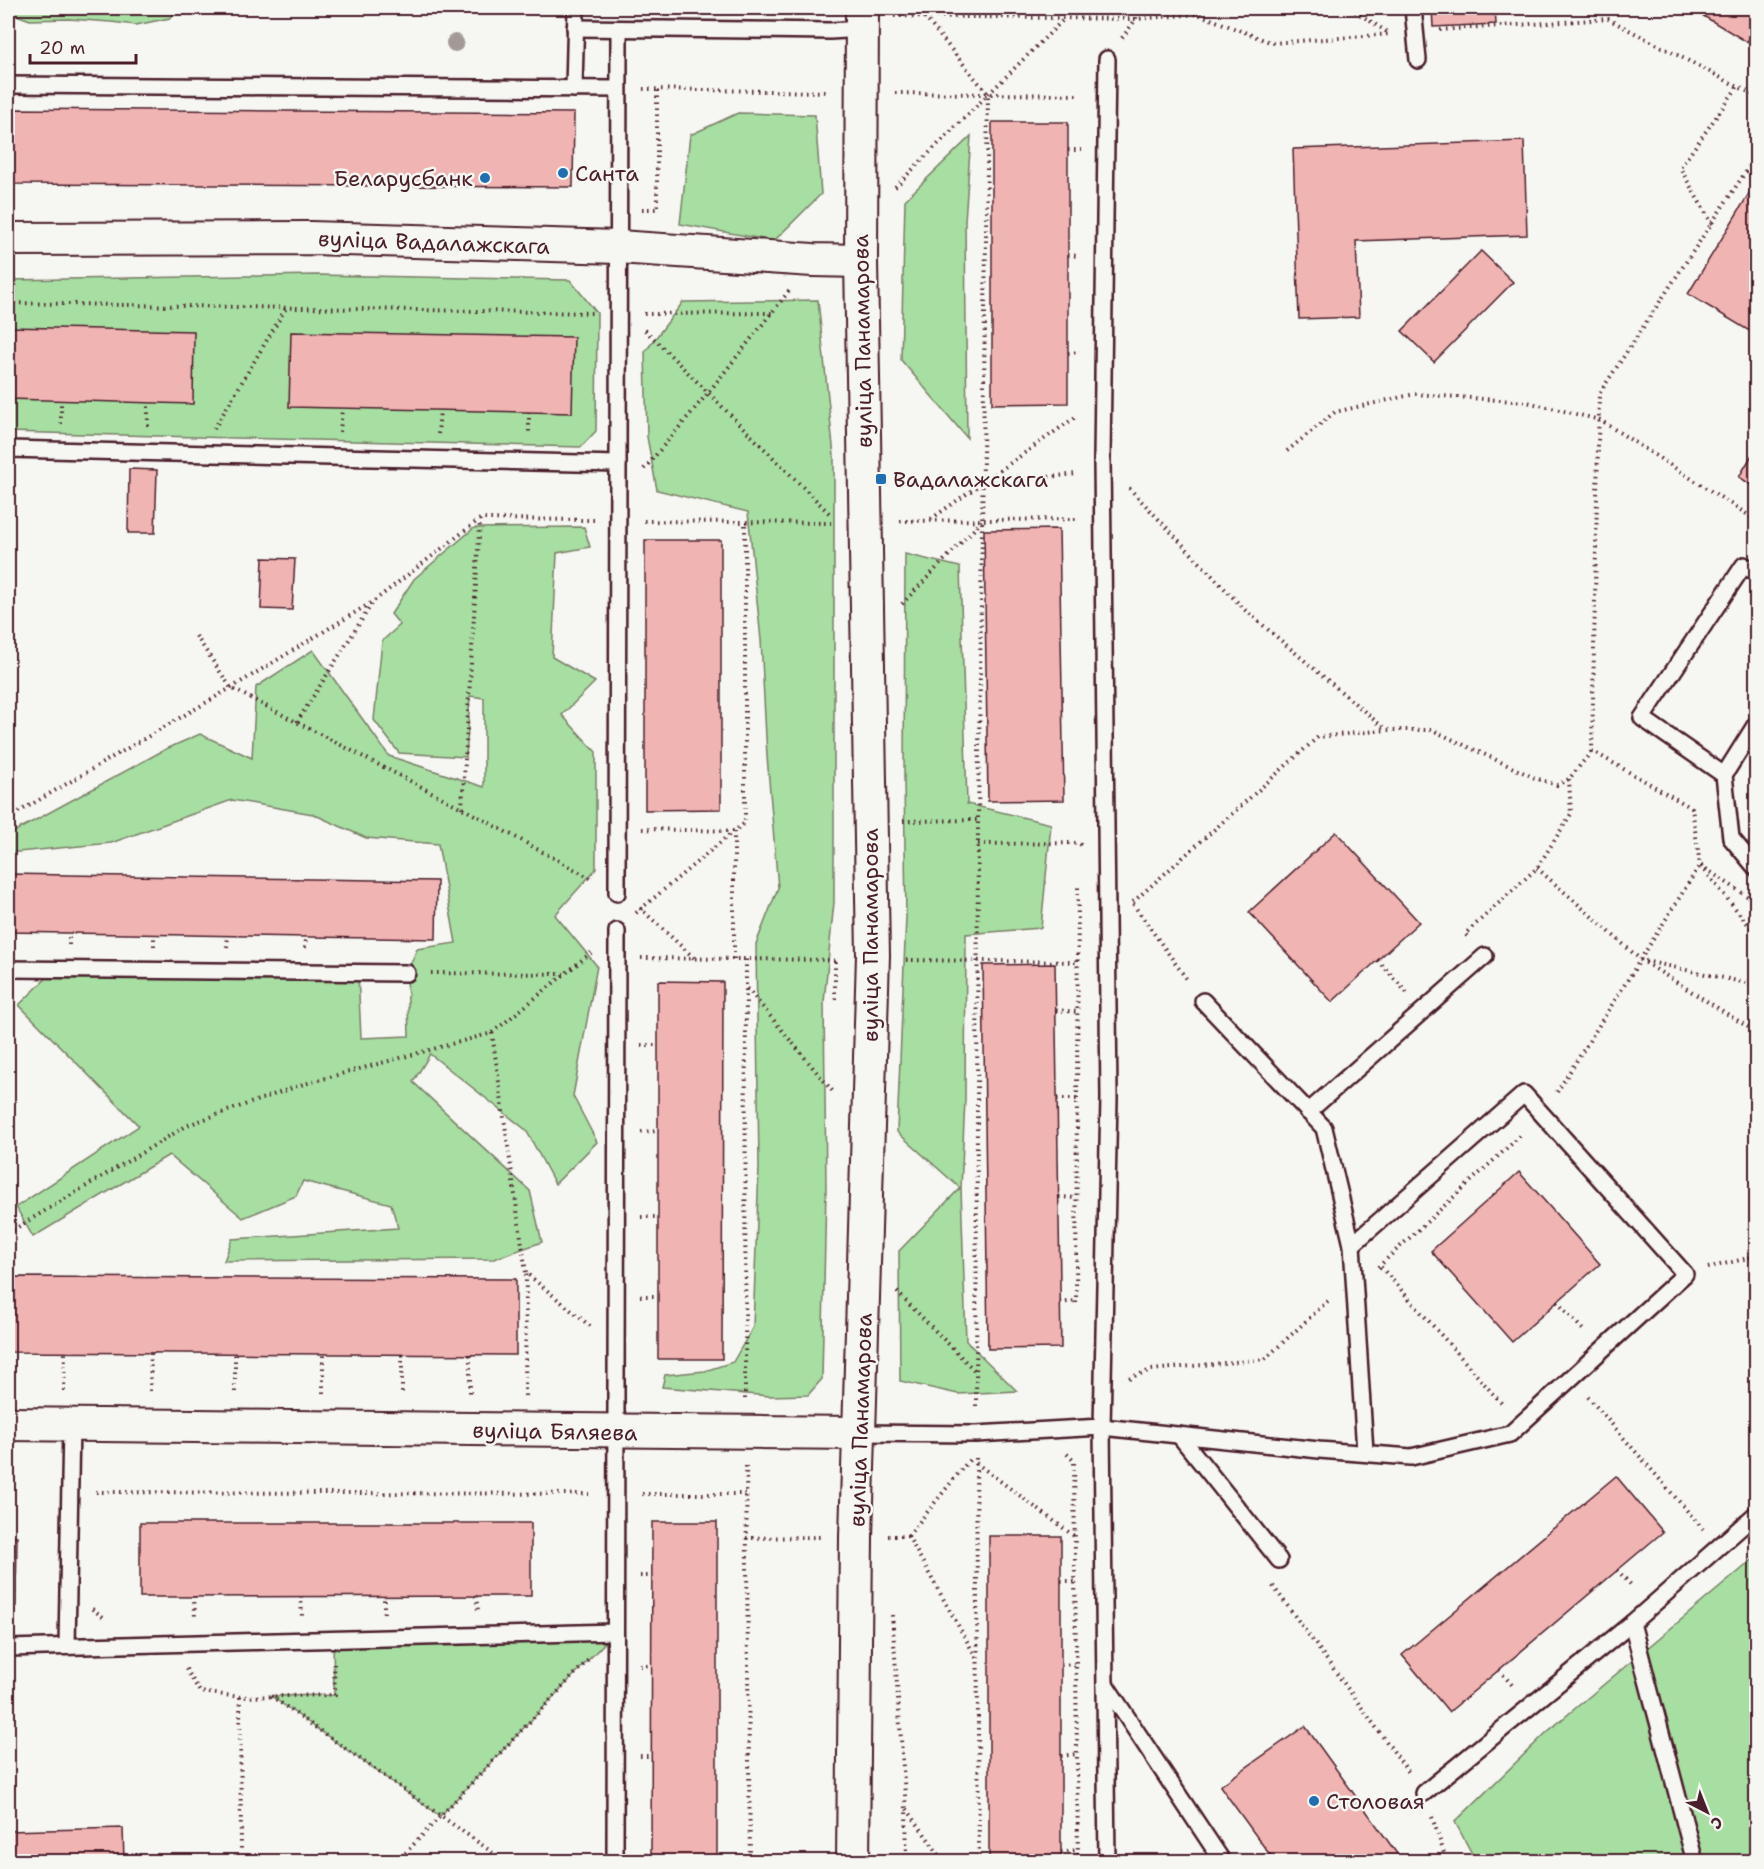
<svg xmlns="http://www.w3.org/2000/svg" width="1764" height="1869" font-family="'Shantell Sans',sans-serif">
  <rect width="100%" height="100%" fill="#f6f6f2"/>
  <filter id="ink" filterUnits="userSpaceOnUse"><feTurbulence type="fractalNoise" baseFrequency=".0167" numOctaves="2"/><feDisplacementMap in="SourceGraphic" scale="12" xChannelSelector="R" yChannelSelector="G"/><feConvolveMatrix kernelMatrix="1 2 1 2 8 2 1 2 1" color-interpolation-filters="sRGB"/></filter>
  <g filter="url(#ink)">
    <g fill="#a7dea2" stroke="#787e66" stroke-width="1.5">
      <path d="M 8,8 L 179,8 L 170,18 L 136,25 L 111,22 L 69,19 L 30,20 L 8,12 Z"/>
      <path d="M 738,113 L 815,115 L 821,194 L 774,241 L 680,224 L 690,135 Z"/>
      <path d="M 971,136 L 965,221 L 967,438 L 901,360 L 905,200 Z"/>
      <path d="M 317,275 L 570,280 L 597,313 L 596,431 L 581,447 L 8,432 L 8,280 Z"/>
      <path d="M 818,300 L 834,456 L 834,902 L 824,1002 L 826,1189 L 822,1379 L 808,1395 L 770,1396 L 662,1387 L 665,1375 L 705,1371 L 733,1362 L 753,1327 L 759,1167 L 756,944 L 778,888 L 767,756 L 761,640 L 748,512 L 657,490 L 647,437 L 645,352 L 683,302 Z"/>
      <path d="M 584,527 L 590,547 L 557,553 L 552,657 L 595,682 L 562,715 L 596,752 L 596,869 L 555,915 L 597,966 L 573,1096 L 597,1142 L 555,1184 L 526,1130 L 430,1054 L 413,1082 L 530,1191 L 542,1242 L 494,1259 L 224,1261 L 232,1239 L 398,1228 L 391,1204 L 303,1181 L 296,1196 L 243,1218 L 169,1155 L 33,1237 L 16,1207 L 139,1126 L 19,1005 L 56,969 L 358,973 L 361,1038 L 409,1036 L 407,973 L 417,949 L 456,943 L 438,844 L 366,838 L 313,814 L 232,800 L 111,843 L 8,853 L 8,835 L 166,749 L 200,734 L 252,758 L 256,687 L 313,650 L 389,756 L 484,787 L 484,698 L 470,696 L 466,757 L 399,753 L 374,720 L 382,641 L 400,625 L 391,614 L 414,579 L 474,528 Z"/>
      <path d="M 905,554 L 960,567 L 967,804 L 1051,824 L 1041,928 L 966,934 L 965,1099 L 961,1188 L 966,1341 L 1017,1391 L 958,1394 L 900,1381 L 899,1251 L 960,1188 L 897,1132 L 906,917 L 904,779 Z"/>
      <path d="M 1756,1557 L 1756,1861 L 1476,1861 L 1455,1822 L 1547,1732 Z"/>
      <path d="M 615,1632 L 440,1816 L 271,1696 L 334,1695 L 333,1639 Z"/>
    </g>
    <g fill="#f0b4b2" stroke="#4a1f2b" stroke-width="1.5">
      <path d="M 1432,8 L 1495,8 L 1496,24 L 1433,27 Z"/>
      <path d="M 1690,8 L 1756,8 L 1756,27 L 1747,42 Z"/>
      <path d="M 8,109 L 574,113 L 573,187 L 8,184 Z"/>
      <path d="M 992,122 L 1068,122 L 1068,403 L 992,404 Z"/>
      <path d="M 1524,141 L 1527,235 L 1356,241 L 1359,317 L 1299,319 L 1293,149 Z"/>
      <path d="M 1753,187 L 1756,189 L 1756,335 L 1688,294 Z"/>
      <path d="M 1481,251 L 1513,282 L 1434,362 L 1402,331 Z"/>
      <path d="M 8,327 L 194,331 L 193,404 L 8,399 Z"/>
      <path d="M 291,332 L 574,337 L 572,413 L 289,407 Z"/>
      <path d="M 1756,448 L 1756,488 L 1739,477 Z"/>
      <path d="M 129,469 L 157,470 L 155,533 L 128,533 Z"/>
      <path d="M 1059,529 L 1064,800 L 988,801 L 984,530 Z"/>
      <path d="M 645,540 L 721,540 L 721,809 L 645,810 Z"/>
      <path d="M 263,558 L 295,559 L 292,610 L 261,609 Z"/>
      <path d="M 1336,832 L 1419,922 L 1332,1002 L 1249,912 Z"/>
      <path d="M 8,874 L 437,881 L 436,939 L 8,932 Z"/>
      <path d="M 1055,964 L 1061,1348 L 988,1349 L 983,965 Z"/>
      <path d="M 658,981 L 723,982 L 722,1359 L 658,1359 Z"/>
      <path d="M 1519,1172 L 1600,1264 L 1512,1342 L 1431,1251 Z"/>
      <path d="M 8,1277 L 516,1279 L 516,1355 L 8,1352 Z"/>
      <path d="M 1616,1476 L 1663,1532 L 1449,1712 L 1402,1655 Z"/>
      <path d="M 652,1522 L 717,1522 L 717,1862 L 651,1862 Z"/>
      <path d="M 140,1523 L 531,1523 L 531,1596 L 140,1597 Z"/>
      <path d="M 8,1536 L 17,1536 L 16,1606 L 8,1606 Z"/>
      <rect x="989" y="1536" width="72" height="326"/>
      <path d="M 1305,1726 L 1403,1862 L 1275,1862 L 1220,1786 Z"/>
      <path d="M 123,1828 L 124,1862 L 8,1862 L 8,1831 Z"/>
    </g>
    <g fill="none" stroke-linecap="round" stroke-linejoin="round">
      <g stroke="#4a1f2b" stroke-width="20">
        <g id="lane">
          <path d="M 1413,8 L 1418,60"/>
          <path d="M 575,28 L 830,31 L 863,29"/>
          <path d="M 1107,59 L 1102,460 L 1109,1098 L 1102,1427 L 1107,1862"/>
          <path d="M 8,85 L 618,89"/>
          <path d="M 574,89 L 576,8"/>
          <path d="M 8,449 L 618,464"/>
          <path d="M 1756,724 L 1724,775 L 1731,838 L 1756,868"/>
          <path d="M 1724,775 L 1642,718 L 1744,565 L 1756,573"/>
          <path d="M 617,893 L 619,29"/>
          <path d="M 8,969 L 407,973"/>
          <path d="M 1203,1001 L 1324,1128 L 1352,1245 L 1365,1452"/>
          <path d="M 1308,1112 L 1485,956"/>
          <path d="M 859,1433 L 976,1434 L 1102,1427 L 1319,1450 L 1411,1457 L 1510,1434 L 1685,1274 L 1524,1094 L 1352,1245"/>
          <path d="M 1179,1435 L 1279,1560"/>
          <path d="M 1632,1623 L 1695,1862"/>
          <path d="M 67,1646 L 71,1425"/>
          <path d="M 8,1648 L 615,1632"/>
          <path d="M 1105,1684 L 1223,1862"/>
          <path d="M 1424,1793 L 1632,1623 L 1756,1514"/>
          <path d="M 615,1862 L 617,931"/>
        </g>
      </g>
      <g stroke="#4a1f2b" stroke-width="36">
        <g id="street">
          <path d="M 8,239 L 310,238 L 618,247 L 813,260 L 861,261"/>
          <path d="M 8,1424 L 859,1433"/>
          <path d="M 853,1862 L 856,1537 L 873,955 L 861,261 L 862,8"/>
        </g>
      </g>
      <g stroke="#4a1f2b" stroke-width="4" stroke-dasharray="1.5 4.5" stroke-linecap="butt">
        <path d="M 917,8 L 988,94 L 978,820 L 976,1409"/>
        <path d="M 1350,8 L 1390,34"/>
        <path d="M 894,16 L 1136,19 L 1198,14 L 1272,43 L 1391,34"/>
        <path d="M 1440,30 L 1608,19 L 1756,96"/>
        <path d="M 1122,38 L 1136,19 L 1137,8"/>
        <path d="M 643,89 L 828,92"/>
        <path d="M 895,93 L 1081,95"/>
        <path d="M 1068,150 L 1081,150"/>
        <path d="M 1756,156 L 1599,394 L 1592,751 L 1692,808 L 1700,865 L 1756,902"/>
        <path d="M 895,187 L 1064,19"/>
        <path d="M 642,209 L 657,209 L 657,90"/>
        <path d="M 1712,224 L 1680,168 L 1738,86"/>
        <path d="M 1068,255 L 1079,256"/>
        <path d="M 8,303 L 595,313"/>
        <path d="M 644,314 L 773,313"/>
        <path d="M 645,330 L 831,515"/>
        <path d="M 1068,353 L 1080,352"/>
        <path d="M 529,412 L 529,436"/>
        <path d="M 61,424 L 61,401"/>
        <path d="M 148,426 L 148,403"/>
        <path d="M 214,429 L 286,308"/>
        <path d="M 340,432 L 342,409"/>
        <path d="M 438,434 L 440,410"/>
        <path d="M 1287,451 L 1335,412 L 1415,394 L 1527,402 L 1600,420 L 1756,520"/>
        <path d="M 644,469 L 708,393 L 789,291"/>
        <path d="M 983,484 L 1077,474"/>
        <path d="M 1129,488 L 1245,610 L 1385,729"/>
        <path d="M 931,519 L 1077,416"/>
        <path d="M 644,521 L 831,523"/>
        <path d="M 900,521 L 1079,519"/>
        <path d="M 902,604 L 982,521"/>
        <path d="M 196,636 L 231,688 L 462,808 L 592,879"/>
        <path d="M 297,722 L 373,602"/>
        <path d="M 462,808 L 480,520"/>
        <path d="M 8,818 L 231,688 L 374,601 L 480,519 L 594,520"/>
        <path d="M 903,821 L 978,820"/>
        <path d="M 642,829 L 734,831"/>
        <path d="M 978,844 L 1078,843 L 1081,845"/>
        <path d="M 1537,868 L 1641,960 L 1756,1032"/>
        <path d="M 1133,902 L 1318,737 L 1386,730 L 1432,730 L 1535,778 L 1557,785 L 1569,779 L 1592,751"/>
        <path d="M 1133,904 L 1188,981"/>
        <path d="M 640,908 L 694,958"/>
        <path d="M 636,913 L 734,831"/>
        <path d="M 1467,936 L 1465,934 L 1537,868 L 1571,814 L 1569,779"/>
        <path d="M 69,945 L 69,934"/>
        <path d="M 154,946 L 154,935"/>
        <path d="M 227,947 L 228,936"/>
        <path d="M 305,948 L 306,937"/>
        <path d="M 641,958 L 837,960"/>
        <path d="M 734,959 L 734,831 L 745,823 L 745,522"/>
        <path d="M 906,960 L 1077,962"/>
        <path d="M 1378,960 L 1407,993"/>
        <path d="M 1645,961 L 1756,985"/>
        <path d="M 431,973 L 564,974"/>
        <path d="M 747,988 L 834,1093"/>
        <path d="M 835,999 L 835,960"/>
        <path d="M 1056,1010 L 1078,1012"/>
        <path d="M 492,1033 L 526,1273 L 590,1326"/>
        <path d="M 641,1045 L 658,1045"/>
        <path d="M 1557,1092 L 1700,865 L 1756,934"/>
        <path d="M 1057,1099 L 1077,1099"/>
        <path d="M 641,1132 L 658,1131"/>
        <path d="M 1059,1197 L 1077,1198"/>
        <path d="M 641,1217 L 658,1217"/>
        <path d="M 8,1233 L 188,1125 L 304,1084 L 492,1033 L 592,952"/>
        <path d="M 1378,1267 L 1520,1136"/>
        <path d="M 1381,1267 L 1503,1405"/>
        <path d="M 1708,1268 L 1756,1256"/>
        <path d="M 897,1292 L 976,1372"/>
        <path d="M 640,1296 L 658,1296"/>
        <path d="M 1557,1302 L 1585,1332"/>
        <path d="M 1060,1303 L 1076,1301"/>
        <path d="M 1076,1303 L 1078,887"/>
        <path d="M 402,1355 L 402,1396"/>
        <path d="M 470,1355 L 470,1396"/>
        <path d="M 1129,1378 L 1151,1370 L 1265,1359 L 1330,1299"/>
        <path d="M 64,1391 L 65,1353"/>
        <path d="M 150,1391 L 151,1353"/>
        <path d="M 235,1392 L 235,1354"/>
        <path d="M 323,1393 L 323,1354"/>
        <path d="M 525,1396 L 526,1274"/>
        <path d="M 1588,1397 L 1703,1529"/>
        <path d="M 745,1399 L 746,959"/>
        <path d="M 1067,1454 L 1074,1461 L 1078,1862"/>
        <path d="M 976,1458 L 979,1862"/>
        <path d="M 976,1463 L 1074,1536"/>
        <path d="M 746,1466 L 750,1862"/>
        <path d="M 96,1492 L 589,1494"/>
        <path d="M 642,1494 L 746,1494"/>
        <path d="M 888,1536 L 908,1536"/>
        <path d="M 908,1536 L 977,1659"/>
        <path d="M 908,1536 L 970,1459"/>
        <path d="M 746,1538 L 823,1537"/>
        <path d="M 1617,1570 L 1633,1587"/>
        <path d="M 640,1576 L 652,1576"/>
        <path d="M 1061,1581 L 1075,1581"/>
        <path d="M 1273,1586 L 1410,1774"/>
        <path d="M 194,1596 L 195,1617"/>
        <path d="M 301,1596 L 302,1617"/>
        <path d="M 476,1596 L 478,1610"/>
        <path d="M 92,1609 L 106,1619"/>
        <path d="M 384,1613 L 384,1596"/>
        <path d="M 892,1615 L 906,1809 L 907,1862"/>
        <path d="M 1061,1665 L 1076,1664"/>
        <path d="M 640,1666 L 651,1666"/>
        <path d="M 186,1669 L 200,1692 L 240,1697 L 335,1695 L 334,1664"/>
        <path d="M 1499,1670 L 1514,1687"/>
        <path d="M 271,1696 L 506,1862"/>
        <path d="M 240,1697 L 241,1852"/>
        <path d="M 640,1756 L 651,1756"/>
        <path d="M 1061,1756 L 1077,1754"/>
        <path d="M 907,1809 L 944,1862"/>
        <path d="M 1432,1817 L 1447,1862"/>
        <path d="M 1061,1852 L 1078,1850"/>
        <path d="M 640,1856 L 651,1854"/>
        <path d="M 397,1862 L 590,1658"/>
      </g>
      <use href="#lane" stroke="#f6f6f2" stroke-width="15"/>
      <use href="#street" stroke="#f6f6f2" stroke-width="32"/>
    </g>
    <circle fill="#a49a95" cx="455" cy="43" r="9"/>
  </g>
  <g fill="#1f6fb2" stroke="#f6f6f2" stroke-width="2">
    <circle cx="563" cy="173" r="6"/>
    <circle cx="485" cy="178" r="6"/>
    <rect x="875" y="473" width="12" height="12" rx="3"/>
    <circle cx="1314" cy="1801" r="6"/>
  </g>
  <g text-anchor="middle" stroke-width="5" stroke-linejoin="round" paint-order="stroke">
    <g font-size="22" fill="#4a1f2b" stroke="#f6f6f2" text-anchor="start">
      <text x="575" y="181">Санта</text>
      <text x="473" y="186" text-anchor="end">Беларусбанк</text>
      <text x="893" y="487">Вадалажскага</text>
      <text x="1326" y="1809">Столовая</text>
    </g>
    <g font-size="22" fill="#4a1f2b" stroke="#f6f6f2">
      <text transform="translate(434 242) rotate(2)" y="8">вуліца Вадалажскага</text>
      <text transform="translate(862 341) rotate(-91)" y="8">вуліца Панамарова</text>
      <text transform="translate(870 935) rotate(-90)" y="8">вуліца Панамарова</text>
      <text transform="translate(860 1420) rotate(-88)" y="8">вуліца Панамарова</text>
      <text transform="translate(555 1431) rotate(1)" y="8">вуліца Бяляева</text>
    </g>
  </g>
  <rect width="1764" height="1869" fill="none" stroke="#f6f6f2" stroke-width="30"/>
  <rect x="15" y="15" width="1734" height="1839" fill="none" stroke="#4a1f2b" stroke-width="2" filter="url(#ink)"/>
  <g transform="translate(1707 1812) rotate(138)" stroke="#f6f6f2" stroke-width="4.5" paint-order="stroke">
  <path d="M0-4.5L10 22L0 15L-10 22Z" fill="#4a1f2b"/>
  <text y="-9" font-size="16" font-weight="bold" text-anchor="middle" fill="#4a1f2b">С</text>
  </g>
  <path d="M30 54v9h106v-9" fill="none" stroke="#4a1f2b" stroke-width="3"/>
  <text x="39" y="54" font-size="18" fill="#4a1f2b" stroke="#f6f6f2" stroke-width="4.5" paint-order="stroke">20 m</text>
</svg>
